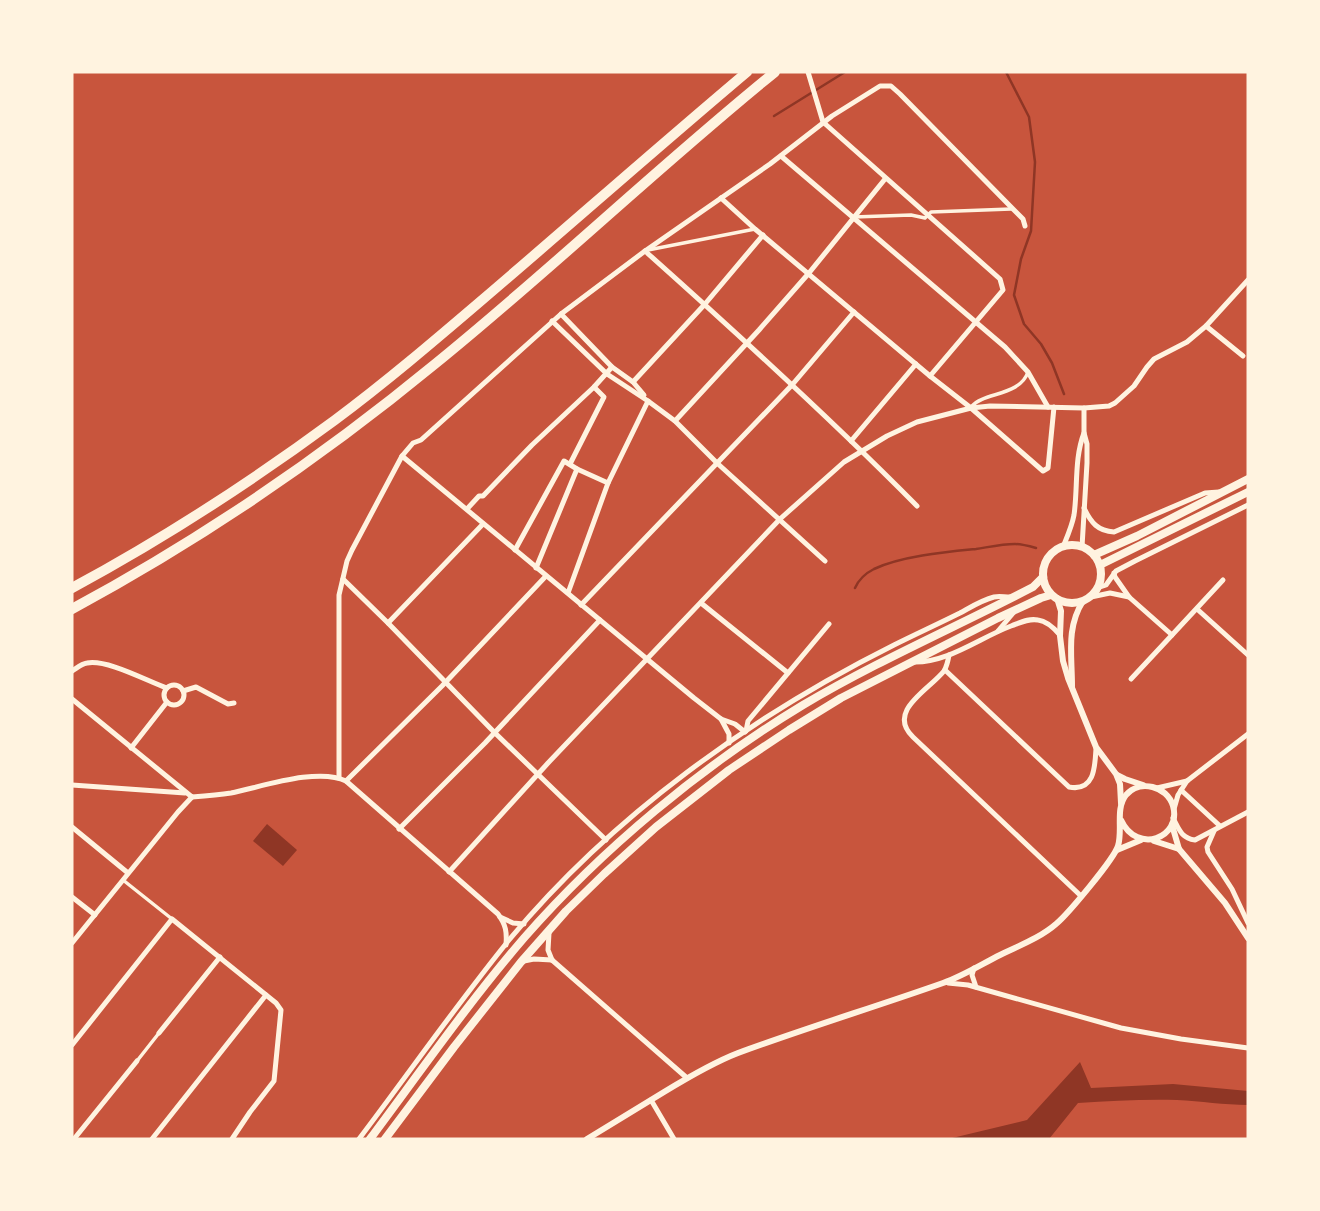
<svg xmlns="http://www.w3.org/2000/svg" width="1320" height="1211" font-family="'Asap Condensed',sans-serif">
  <rect width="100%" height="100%" fill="#c8553d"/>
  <g fill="#8f3625">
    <path d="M 267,824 L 297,850 L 283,866 L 253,841 Z"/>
    <path d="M 1080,1062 L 1091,1088 L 1173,1084 L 1248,1091 L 1248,1105 C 1224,1105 1201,1101 1177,1100 C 1144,1099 1111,1101 1078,1103 L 1049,1139 L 948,1139 L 1027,1120 Z"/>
  </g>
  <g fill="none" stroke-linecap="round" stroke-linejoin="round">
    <g stroke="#8f3625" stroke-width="2.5">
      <path d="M 1006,72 L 1029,117 L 1035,162 L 1031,231 L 1021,259 L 1014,295 L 1024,324 L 1041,344 L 1052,363 L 1064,394"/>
      <path d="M 774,116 L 845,72"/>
      <path d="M 855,588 C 859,579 866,573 874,569 C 902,556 946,552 976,549 C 989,547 1002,544 1015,544 C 1022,544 1029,546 1036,548"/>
    </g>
    <g stroke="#fff3e0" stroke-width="3.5">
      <path d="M 854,217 L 911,215 L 925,218 L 931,212 L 1011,209"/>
      <path d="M 648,250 L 755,229"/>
      <path d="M 972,406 C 984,392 1020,396 1028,372"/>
      <path d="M 123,880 L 172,919"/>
      <path d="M 137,1061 L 159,1033"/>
    </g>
    <g stroke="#fff3e0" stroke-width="5">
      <path d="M 808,72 L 823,122 L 1000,279 L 1003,290 L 930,376"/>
      <path d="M 781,156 L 1005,347 L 1028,372 L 1048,407"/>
      <path d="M 721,198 L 755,229 L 930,376 L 971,408 L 1043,471 L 1048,468 L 1054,407"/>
      <path d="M 645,251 C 738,334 830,418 917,506"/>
      <path d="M 561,314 L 612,367 L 633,382 L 644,395"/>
      <path d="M 552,321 L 607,374 L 648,401 L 675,421 L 717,463 L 825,561"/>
      <path d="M 1206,326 L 1243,356"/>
      <path d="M 633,382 L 705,304 L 763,235"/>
      <path d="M 675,421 L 759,330 L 809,273 L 885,179"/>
      <path d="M 851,441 L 916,364"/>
      <path d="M 402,456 L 694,698 L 721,719 L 735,724 L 745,732"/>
      <path d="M 570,464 L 604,397 L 594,387"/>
      <path d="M 577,469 L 608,483"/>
      <path d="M 1084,508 C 1091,523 1098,531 1114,532 L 1205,493 L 1219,492"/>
      <path d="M 467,509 L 479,496 L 483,496 L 532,445 L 594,387 L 612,367"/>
      <path d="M 1063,547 C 1067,537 1072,526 1074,515 C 1078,488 1074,459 1084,433"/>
      <path d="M 1082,547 L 1087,463 L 1087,444 L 1084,433 L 1084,408"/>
      <path d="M 515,550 L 564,461 L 577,469 L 536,568"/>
      <path d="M 1114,573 L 1115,577 L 1129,597 L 1172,635 L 1223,580"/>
      <path d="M 343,579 L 388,623 L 494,732 L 606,840"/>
      <path d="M 1100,587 L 1106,585 L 1116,571 L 1135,561 L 1248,505"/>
      <path d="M 568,593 L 608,483 L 648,401"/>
      <path d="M 1091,597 L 1110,593 L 1129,597"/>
      <path d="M 701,603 L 788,673"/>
      <path d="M 581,605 L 792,385 L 854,312"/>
      <path d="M 1197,609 L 1248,655"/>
      <path d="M 388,623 L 483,524"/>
      <path d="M 998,631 L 1014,612"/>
      <path d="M 949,655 C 948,661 947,666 944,671 C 929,690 886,711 913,737 L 1081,896"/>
      <path d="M 913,662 C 948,663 979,638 1011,626 C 1020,623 1028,618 1038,620 C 1047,621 1054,628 1060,635"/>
      <path d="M 945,670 L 1069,787 C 1095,792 1095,766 1096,748"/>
      <path d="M 72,671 C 77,668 81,664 87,663 C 107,659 147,681 167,688"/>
      <path d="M 1131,679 L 1172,635"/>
      <circle cx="174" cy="695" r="10"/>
      <path d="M 183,691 L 196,687 L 228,704 L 234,703"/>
      <path d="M 72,699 L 192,797"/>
      <path d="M 721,719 L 729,734 L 729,743"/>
      <path d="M 746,731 L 748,721 L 829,624"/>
      <path d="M 131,748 L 167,702"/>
      <path d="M 339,778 L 339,595 L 347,561 L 352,550 L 402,456 L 413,443 L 421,440 L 561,314 L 645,251 L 770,164 L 832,116 L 880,86 L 891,86 L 900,94 L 1013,209 L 1023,219 L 1025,226"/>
      <path d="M 346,781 L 442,686 L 546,576"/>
      <path d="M 72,785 L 185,793"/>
      <path d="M 1157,788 L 1187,781"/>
      <path d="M 1181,790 L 1220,826"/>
      <path d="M 192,797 C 205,796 218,795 231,793 C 261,787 318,767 346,781 L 498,914 C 506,925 507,932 506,945"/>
      <path d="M 1174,809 L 1178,795 L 1187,781 L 1248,734"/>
      <path d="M 1173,818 C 1179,829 1181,838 1195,840 L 1248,812"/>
      <path d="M 72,827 L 128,873"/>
      <path d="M 399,829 L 485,743 L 600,620"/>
      <path d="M 1214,831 L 1207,847 L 1208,852 L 1232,889 L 1248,923"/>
      <path d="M 449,872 L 548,763 L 780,519 L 844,462 L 887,436 L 917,422 L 971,408 L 990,406 L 1084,408 L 1109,406 L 1115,403 L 1134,386 L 1147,367 L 1154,359 L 1187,342 L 1206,326 L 1248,280"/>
      <path d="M 72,897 L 95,915"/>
      <path d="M 500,917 L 513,923 L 524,924"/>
      <path d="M 549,933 L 548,950 L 552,960"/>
      <path d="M 72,943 L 178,812 L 192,797"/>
      <path d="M 552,960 L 687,1078"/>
      <path d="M 524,961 L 534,959 L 552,960"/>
      <path d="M 974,968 L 972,975 L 976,987"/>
      <path d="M 948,983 L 968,985 L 1121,1028 L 1181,1039 L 1248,1048"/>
      <path d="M 159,1033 L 220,957"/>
      <path d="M 72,1045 L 172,919 L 276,1003 L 281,1010 L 274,1081 L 250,1112 L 232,1139"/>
      <path d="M 651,1100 L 674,1139"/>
      <path d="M 74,1139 L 137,1061"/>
      <path d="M 152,1139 L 266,995"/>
      <path d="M 359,1139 C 409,1073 457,1004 509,940 C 612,816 750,717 894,645 C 916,634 938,624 960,613 C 971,607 982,600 994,597 C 999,596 1004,597 1010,597"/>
    </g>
    <g stroke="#fff3e0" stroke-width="6">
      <path d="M 1057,598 L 1061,611 L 1060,636 L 1063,661 L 1068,678 L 1096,747 L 1116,774 L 1120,784 L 1121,803"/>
      <path d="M 1072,686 C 1072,655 1066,628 1083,601"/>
      <path d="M 1117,775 L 1125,779 L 1143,785"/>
      <path d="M 1172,825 L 1179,849 L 1225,903 L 1248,938"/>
      <path d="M 1154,841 L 1179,849"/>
      <path d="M 1117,850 L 1141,840"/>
      <path d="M 587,1139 C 612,1124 638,1108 664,1092 C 687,1078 712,1063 738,1053 C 806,1028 875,1007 943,983 C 963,976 982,964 1000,955 C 1018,946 1040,938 1056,924 C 1068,914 1114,859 1118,846 C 1123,830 1115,809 1126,795 C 1140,779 1167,786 1173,806 C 1182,838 1137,855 1121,820"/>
    </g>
    <g stroke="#fff3e0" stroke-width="8">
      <circle cx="1072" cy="574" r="29"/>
      <path d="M 1094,555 L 1137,536 L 1248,479"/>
      <path d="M 1100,565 L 1248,492"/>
      <path d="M 370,1139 C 420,1072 469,1002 524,938 C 602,849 702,766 803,705 C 877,661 956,627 1033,587 L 1043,577"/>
      <path d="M 385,1139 L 454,1047 L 521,962 L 566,911 L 604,874 L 656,827 L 729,770 L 789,730 L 841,698 L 998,618 L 1041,598 L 1051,595"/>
    </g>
    <g stroke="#fff3e0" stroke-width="10">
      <path d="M 72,588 C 163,539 251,482 335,420 C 386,382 434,341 482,300 C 571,224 658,147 747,72"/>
      <path d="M 72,609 C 200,540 322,457 435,364 C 551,270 659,166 775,72"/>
    </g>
  </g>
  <rect width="1320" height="1211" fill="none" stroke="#fff3e0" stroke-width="147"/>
</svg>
